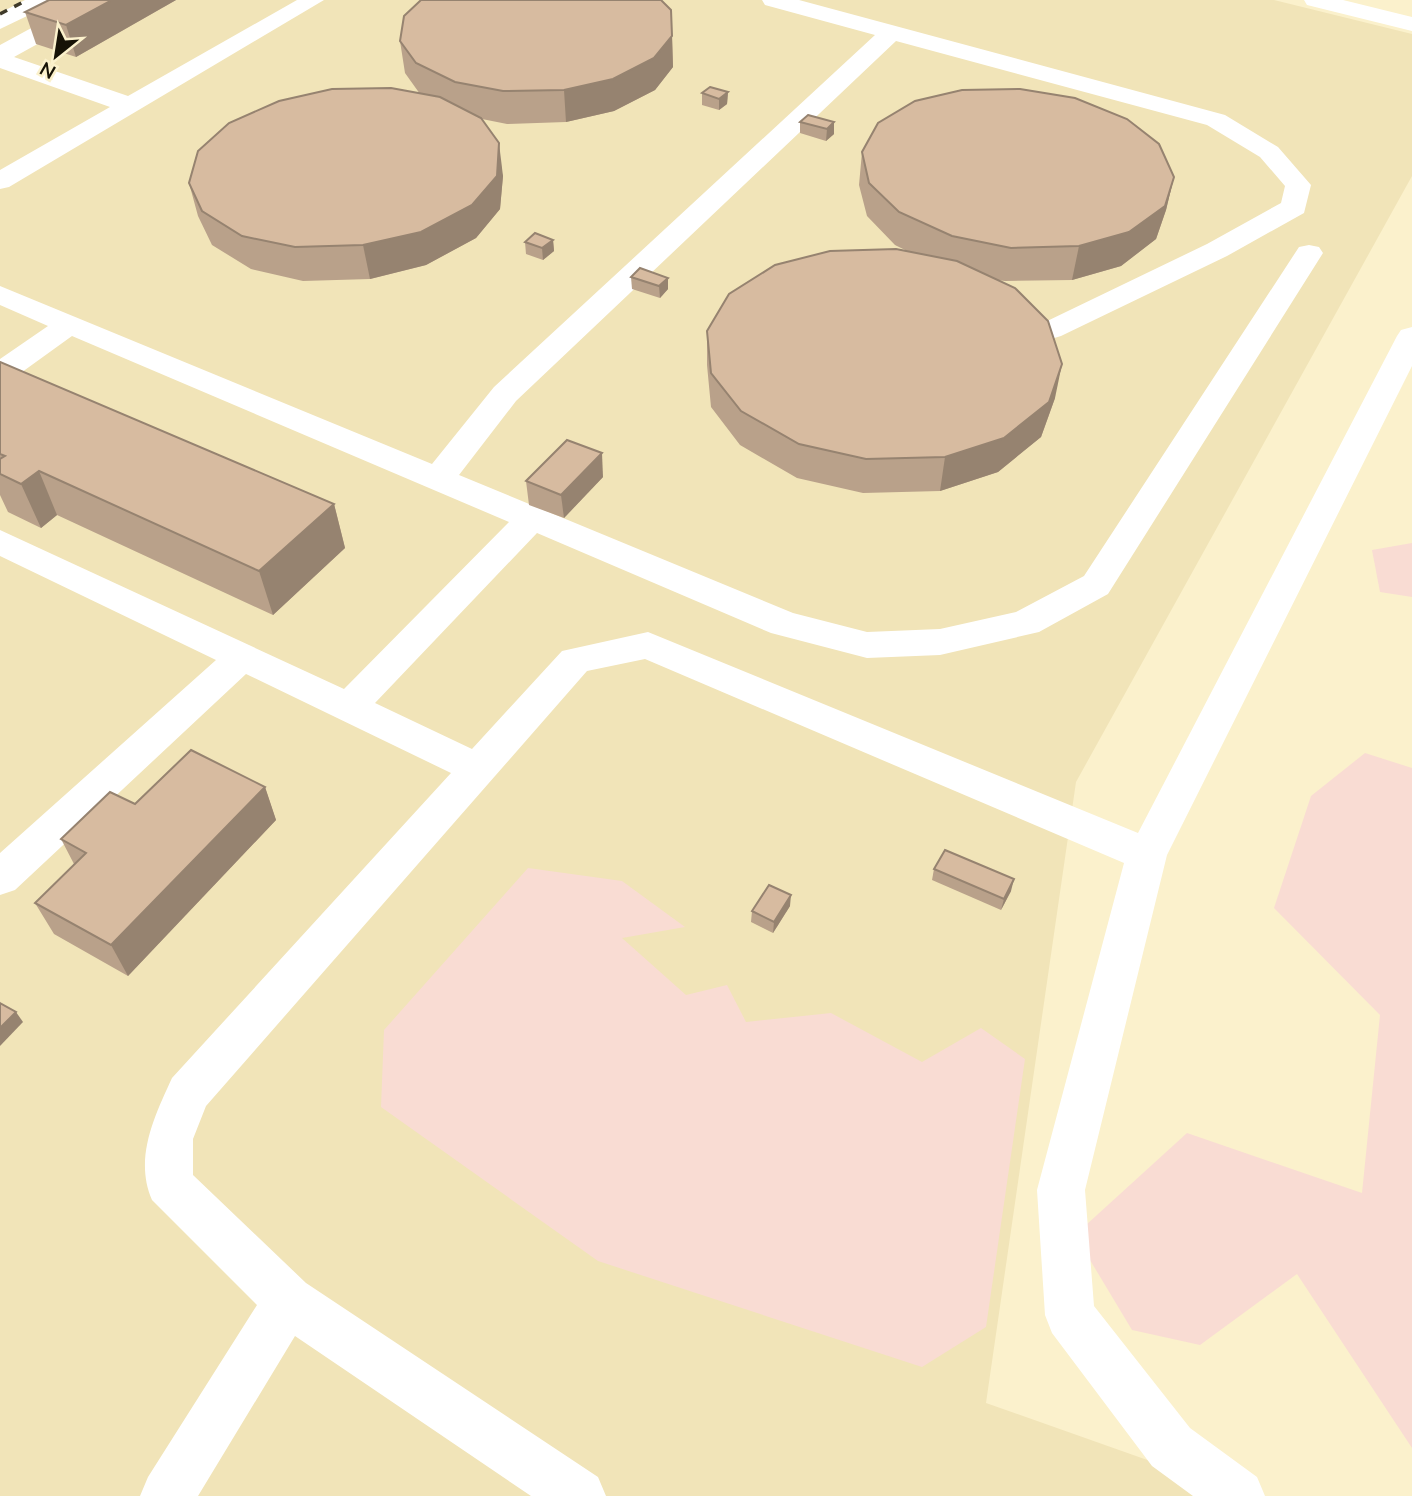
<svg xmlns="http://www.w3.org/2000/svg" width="1412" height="1496" font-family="Mulish,sans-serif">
  <rect width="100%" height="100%" fill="#fbf1cc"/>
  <path fill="#f1e4b8" d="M 0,0 L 1274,0 L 1412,34 L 1412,176 L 1076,782 L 986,1403 L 1249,1496 L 0,1496 Z"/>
  <g fill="#f9dcd3">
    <path d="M 1412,543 L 1412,597 L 1380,592 L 1372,550 Z"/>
    <path d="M 1365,753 L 1412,768 L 1412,1448 L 1297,1274 L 1200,1345 L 1132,1330 L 1075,1235 L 1187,1133 L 1362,1193 L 1380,1015 L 1274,908 L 1311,796 Z"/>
    <path d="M 528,868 L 622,881 L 685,927 L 622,938 L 686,995 L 727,985 L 746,1022 L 831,1013 L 922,1062 L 981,1028 L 1025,1059 L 986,1327 L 922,1367 L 598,1261 L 381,1107 L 384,1030 Z"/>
  </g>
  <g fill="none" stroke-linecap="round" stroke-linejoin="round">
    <g fill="#fff" fill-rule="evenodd">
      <path d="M 25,0 L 53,0 L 50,5 L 0,29 L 0,13 Z"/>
      <path d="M 83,0 L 111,0 L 108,5 L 14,57 L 128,96 L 297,0 L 324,0 L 9,187 L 0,189 L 0,170 L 110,107 L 0,68 L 0,45 Z"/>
      <path d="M 762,0 L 799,0 L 1225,115 L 1278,147 L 1311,185 L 1304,213 L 1227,256 L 1061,336 L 1051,339 L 1041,336 L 1036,330 L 1041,324 L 1207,244 L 1281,203 L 1285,186 L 1260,157 L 1207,125 L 896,41 L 516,401 L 459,475 L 793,613 L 867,632 L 940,629 L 1016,612 L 1084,576 L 1299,247 L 1309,245 L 1319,247 L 1323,253 L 1108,594 L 1039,632 L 940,655 L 867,658 L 771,633 L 537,533 L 375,703 L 472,749 L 562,651 L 648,632 L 1138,833 L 1397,336 L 1401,330 L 1412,327 L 1412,366 L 1167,855 L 1085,1190 L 1094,1306 L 1190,1428 L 1257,1477 L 1265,1496 L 1193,1496 L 1152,1466 L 1052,1333 L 1045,1315 L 1037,1190 L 1124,863 L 645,659 L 587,671 L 206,1106 L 193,1139 L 193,1175 L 306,1283 L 598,1477 L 606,1496 L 531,1496 L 295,1336 L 198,1496 L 140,1496 L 148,1477 L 257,1305 L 152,1200 C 134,1159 154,1117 172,1078 L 451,773 L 246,674 L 15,890 L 0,895 L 0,853 L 216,660 L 0,556 L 0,530 L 344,689 L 509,522 L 72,336 L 11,380 L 0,382 L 0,359 L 48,326 L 0,305 L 0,286 L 432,464 L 494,387 L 875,35 L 765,5 Z"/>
      <path d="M 1304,0 L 1343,0 L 1412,17 L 1412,31 L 1307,5 Z"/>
    </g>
    <path stroke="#3f3a2a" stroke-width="3.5" stroke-dasharray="8 8" stroke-linecap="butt" d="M 0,14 L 27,0"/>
  </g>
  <g fill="#b9a18a">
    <path d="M 49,0 L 176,0 L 76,57 L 36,44 L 25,12 Z"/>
    <path d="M 672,36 L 673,67 L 655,90 L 614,111 L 566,122 L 507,124 L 482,119 L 503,176 L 500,209 L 476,238 L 426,265 L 370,279 L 303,281 L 251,269 L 212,245 L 198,216 L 189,183 L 420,94 L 405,73 L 400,41 Z"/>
    <path d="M 728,92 L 727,104 L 719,110 L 702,105 L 702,93 Z"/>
    <path d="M 808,115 L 834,134 L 826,141 L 800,133 L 800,122 Z"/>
    <path d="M 862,152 L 1174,177 L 1166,210 L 1156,239 L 1121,266 L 1072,280 L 1005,281 L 997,280 L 1055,398 L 1041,437 L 998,472 L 940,491 L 863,493 L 797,478 L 740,445 L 711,407 L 707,365 L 707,331 L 907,251 L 895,245 L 867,216 L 859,185 Z"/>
    <path d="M 553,240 L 554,251 L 543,260 L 526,254 L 525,242 Z"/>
    <path d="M 631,277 L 668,278 L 668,289 L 660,298 L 632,289 Z"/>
    <path d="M 0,362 L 334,504 L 345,548 L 273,615 L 57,515 L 41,528 L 8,512 L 0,495 Z"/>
    <path d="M 603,477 L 564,518 L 529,505 L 526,481 Z"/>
    <path d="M 265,787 L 276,820 L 128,976 L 54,934 L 35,903 L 74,864 L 61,839 Z"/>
    <path d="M 934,869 L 1011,891 L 1001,910 L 932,880 Z"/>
    <path d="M 790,906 L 773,933 L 751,922 L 752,911 Z"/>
  </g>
  <g fill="#968370">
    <path d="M 112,0 L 176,0 L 76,57 L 66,25 Z"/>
    <path d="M 672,36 L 673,67 L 655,90 L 614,111 L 566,122 L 564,90 Z"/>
    <path d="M 728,92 L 727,104 L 719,110 L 719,99 Z"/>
    <path d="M 834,122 L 834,134 L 826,141 L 827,129 Z"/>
    <path d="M 499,143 L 503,176 L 500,209 L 476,238 L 426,265 L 370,279 L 363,245 Z"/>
    <path d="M 1174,177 L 1166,210 L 1156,239 L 1121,266 L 1072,280 L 1079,246 Z"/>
    <path d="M 553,240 L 554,251 L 543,260 L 542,248 Z"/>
    <path d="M 668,278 L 668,289 L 660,298 L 659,286 Z"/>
    <path d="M 1062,364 L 1055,398 L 1041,437 L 998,472 L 940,491 L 945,457 Z"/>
    <path d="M 602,453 L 603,477 L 564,518 L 561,495 Z"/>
    <path d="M 39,471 L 57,515 L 41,528 L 21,484 Z"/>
    <path d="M 334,504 L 345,548 L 273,615 L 259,571 Z"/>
    <path d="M 265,787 L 276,820 L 128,976 L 111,945 Z"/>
    <path d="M 1014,879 L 1011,891 L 1001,910 L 1004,899 Z"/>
    <path d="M 791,895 L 790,906 L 773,933 L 774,922 Z"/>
    <path d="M 16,1012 L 23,1022 L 0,1046 L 0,1028 Z"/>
  </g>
  <g fill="#d7bba0" stroke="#968370" stroke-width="2">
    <path d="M 49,0 L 112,0 L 66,25 L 25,12 Z"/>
    <path d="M 421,0 L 661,0 L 671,10 L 672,36 L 654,58 L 613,79 L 564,90 L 503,91 L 455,82 L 416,63 L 400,41 L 404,16 Z"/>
    <path d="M 710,87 L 728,92 L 719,99 L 702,93 Z"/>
    <path d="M 391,88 L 440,97 L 481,118 L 499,143 L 497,176 L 472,205 L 421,232 L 363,245 L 295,247 L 242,236 L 202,211 L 189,183 L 198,151 L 229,123 L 279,101 L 332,89 Z"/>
    <path d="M 1020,89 L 1075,98 L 1127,119 L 1159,144 L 1174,177 L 1165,206 L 1129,232 L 1079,246 L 1011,248 L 952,236 L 899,212 L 869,183 L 862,152 L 878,123 L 915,101 L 962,90 Z"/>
    <path d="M 808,115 L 834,122 L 827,129 L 800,122 Z"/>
    <path d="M 535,233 L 553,240 L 542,248 L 525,242 Z"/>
    <path d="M 896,249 L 957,261 L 1015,288 L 1048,321 L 1062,364 L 1049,402 L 1004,438 L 945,457 L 866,459 L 799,444 L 741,411 L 711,373 L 707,331 L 729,294 L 775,265 L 830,251 Z"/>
    <path d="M 640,268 L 668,278 L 659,286 L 631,277 Z"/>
    <path d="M 0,362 L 334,504 L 259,571 L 39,471 L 21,484 L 0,474 L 0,459 L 5,456 L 0,454 Z"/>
    <path d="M 567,440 L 602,453 L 561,495 L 526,481 Z"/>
    <path d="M 191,750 L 265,787 L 111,945 L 35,903 L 86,853 L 61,839 L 110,792 L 135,804 Z"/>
    <path d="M 945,850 L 1014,879 L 1004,899 L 934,869 Z"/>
    <path d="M 769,885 L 791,895 L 774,922 L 752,911 Z"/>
    <path d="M 0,1003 L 16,1012 L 0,1028 Z"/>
  </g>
  <g transform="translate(56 56) rotate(210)" stroke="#fbf1cc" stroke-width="5" paint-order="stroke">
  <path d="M0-5L12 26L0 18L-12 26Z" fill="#161206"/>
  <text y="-10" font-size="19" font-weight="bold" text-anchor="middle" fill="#161206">N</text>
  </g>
</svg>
